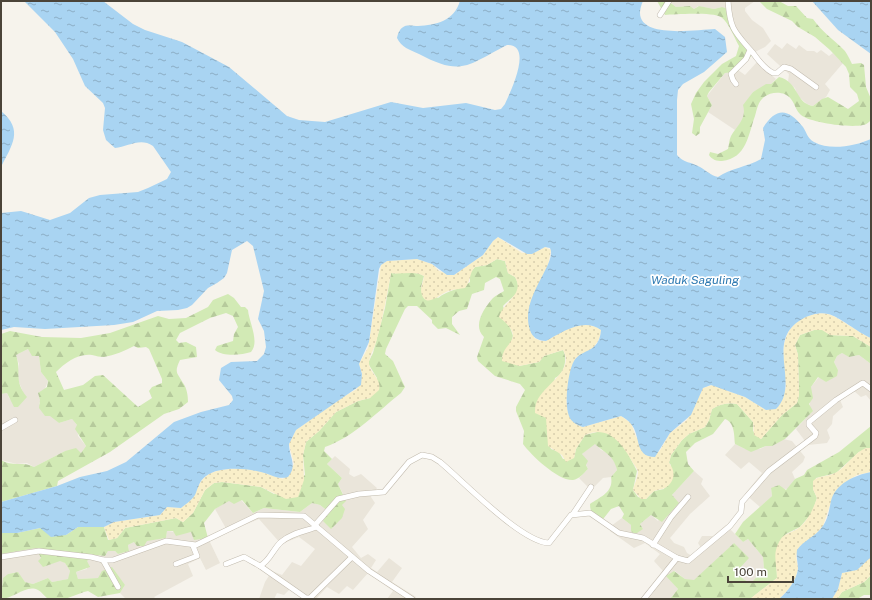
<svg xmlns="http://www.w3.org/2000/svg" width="872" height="600" font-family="'Public Sans',sans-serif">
  <defs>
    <pattern id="forest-firs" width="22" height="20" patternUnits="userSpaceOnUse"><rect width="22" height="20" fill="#d2eab5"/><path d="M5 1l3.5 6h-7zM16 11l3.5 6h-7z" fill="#b6ca9c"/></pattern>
    <pattern id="sand-dots" width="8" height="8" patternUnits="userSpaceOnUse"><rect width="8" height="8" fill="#f9efc9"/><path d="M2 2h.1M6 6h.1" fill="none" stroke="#d7cead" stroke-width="1.8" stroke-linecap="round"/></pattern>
    <pattern id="water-ripples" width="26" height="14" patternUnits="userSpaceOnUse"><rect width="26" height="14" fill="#a9d4f2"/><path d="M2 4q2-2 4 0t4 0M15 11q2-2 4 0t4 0" fill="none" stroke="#8caec5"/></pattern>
  </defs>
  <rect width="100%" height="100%" fill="#f6f3ec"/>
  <g fill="#eae5da">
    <path d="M 668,1 L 755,1 L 745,8 L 745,11 L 752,20 L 763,28 L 771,41 L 765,47 L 753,53 L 743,41 L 722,7 L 714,9 L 698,6 L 694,9 L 690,6 L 676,7 Z"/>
    <path d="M 787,43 L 796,49 L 799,45 L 807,51 L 814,51 L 817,53 L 821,50 L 829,56 L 833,53 L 843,63 L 825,84 L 830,90 L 826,97 L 813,106 L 807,104 L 797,95 L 795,88 L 788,82 L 789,74 L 767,54 L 775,44 L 782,49 Z"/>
    <path d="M 757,62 L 776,79 L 771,84 L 753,92 L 744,105 L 745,110 L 743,120 L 735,130 L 708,112 L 712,105 L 707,96 L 725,73 L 733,73 L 738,70 L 745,75 Z"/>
    <path d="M 28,349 L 39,356 L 41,372 L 48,381 L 39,404 L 59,423 L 72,419 L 77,425 L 78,436 L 86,446 L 81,453 L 65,451 L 34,467 L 27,463 L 17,464 L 1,460 L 1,394 L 7,393 L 9,398 L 18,407 L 23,392 L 17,377 L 19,364 L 16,355 Z"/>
    <path d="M 842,353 L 850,357 L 859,355 L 871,364 L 871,401 L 866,395 L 861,397 L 854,391 L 840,400 L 843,407 L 833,416 L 832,424 L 827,430 L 830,438 L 827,443 L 808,445 L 796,429 L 809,415 L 811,387 L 819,377 L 826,382 L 838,370 L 834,362 L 837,356 Z"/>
    <path d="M 783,439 L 792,441 L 805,457 L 803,462 L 792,472 L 795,479 L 788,489 L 771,488 L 772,496 L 760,507 L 745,494 L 762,473 L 749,462 L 741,469 L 725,455 L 735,444 L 745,449 L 760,449 L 766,446 L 772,446 Z"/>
    <path d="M 595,443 L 601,450 L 608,453 L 616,464 L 617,470 L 611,477 L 603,478 L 591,490 L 579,478 L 588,469 L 582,454 Z"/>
    <path d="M 335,456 L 350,469 L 349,474 L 354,477 L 361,474 L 377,488 L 371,497 L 375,503 L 363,520 L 368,529 L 352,547 L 361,558 L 368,554 L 376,560 L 371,568 L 377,572 L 389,558 L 402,568 L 392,582 L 416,597 L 415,599 L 387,599 L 393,591 L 368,573 L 353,590 L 347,586 L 339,594 L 327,587 L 316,599 L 305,599 L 290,589 L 284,595 L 277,593 L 274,599 L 259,599 L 265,582 L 272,571 L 282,575 L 292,562 L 301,566 L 315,549 L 299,537 L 281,544 L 259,519 L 228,532 L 215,509 L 229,500 L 241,500 L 253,513 L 264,508 L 300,512 L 312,503 L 320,505 L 329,512 L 346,500 L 338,484 L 342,478 L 327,464 Z"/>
    <path d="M 694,471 L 703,479 L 701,484 L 710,496 L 690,514 L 670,538 L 674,543 L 684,547 L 687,553 L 692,556 L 701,548 L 698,543 L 702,536 L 713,536 L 726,525 L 743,542 L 748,539 L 763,557 L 764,569 L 751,583 L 743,579 L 738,570 L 734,543 L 694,581 L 685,579 L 675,571 L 667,576 L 678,589 L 670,599 L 646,599 L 643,596 L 663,571 L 654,561 L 660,554 L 645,543 L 634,548 L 610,531 L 611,526 L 622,518 L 631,525 L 643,529 L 640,524 L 651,515 L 658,521 L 672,495 Z"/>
    <path d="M 167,531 L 183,533 L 191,532 L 208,538 L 220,563 L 206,570 L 200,558 L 188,564 L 193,576 L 154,597 L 156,599 L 126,599 L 120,593 L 125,585 L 98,578 L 78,579 L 76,572 L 87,569 L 87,561 L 96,555 L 105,556 L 108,551 L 115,551 L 118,554 L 129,551 L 128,545 L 134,542 L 166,538 Z"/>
    <path d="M 28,548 L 36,548 L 41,558 L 60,560 L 65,563 L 70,571 L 69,579 L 52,582 L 48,578 L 33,584 L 25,582 L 17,572 L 8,574 L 2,585 L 3,592 L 1,594 L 1,554 Z"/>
  </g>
  <g fill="url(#forest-firs)" fill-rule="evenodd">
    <path d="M 657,1 L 668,1 L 676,7 L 690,6 L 694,9 L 699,6 L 714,9 L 722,7 L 731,10 L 734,27 L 753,53 C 749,61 742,65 737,72 L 725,73 L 709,92 L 707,96 L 712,105 L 700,127 L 700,133 L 696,136 L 692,133 L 694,119 L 691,104 L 696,93 L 704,82 L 722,64 L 736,56 L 739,46 C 734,37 729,23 721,17 C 713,12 675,14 665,15 Z"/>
    <path d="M 759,1 L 779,1 L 788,6 L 796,6 L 807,18 L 813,19 C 822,32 833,39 844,50 C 847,53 850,60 852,64 L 861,63 L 864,65 L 866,87 L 871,99 L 871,120 C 869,122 866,125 863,125 C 850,128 811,123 801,115 C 796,111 795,104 791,99 C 785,91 772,91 764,97 C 758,102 757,109 755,116 C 748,135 747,158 722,161 C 717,161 712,160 709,155 L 710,152 L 718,154 L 728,149 C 729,145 729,140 731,136 C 737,125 747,119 743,105 L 753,92 L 766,84 L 771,84 L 779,77 C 799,82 795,103 813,106 L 822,99 L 828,97 L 848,109 L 859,101 L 857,94 L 850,87 L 849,74 L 846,67 L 830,50 L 815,37 L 798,27 L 792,21 L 767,9 Z"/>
    <path d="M 497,259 L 505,261 L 508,273 L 515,277 C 524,293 512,296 503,306 L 513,336 L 512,340 L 502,357 L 519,366 L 539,362 L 544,356 L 563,350 C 568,359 564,374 555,378 C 550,402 542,426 551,449 L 559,452 L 563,459 L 574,458 L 576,449 L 585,435 L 601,431 L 610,433 L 625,448 L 637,471 L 633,490 L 638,497 L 646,499 L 654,491 L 664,489 L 671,465 L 669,463 L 671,455 L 682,440 L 689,434 L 705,427 L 709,420 L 712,409 C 720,404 728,402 737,404 L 753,422 L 753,431 L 761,439 L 782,415 L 797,403 L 799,395 L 798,355 L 795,345 L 800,335 L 814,330 L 823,330 L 830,335 L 853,336 L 871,347 L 871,364 L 859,355 L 849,357 L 842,353 L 837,356 L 834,362 L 838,370 L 837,376 L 826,382 L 818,377 L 811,387 L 813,398 L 809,404 L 813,411 L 785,439 L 772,446 L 766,446 L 751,452 L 735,444 C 734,435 735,423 725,419 L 713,434 L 695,443 L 686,452 L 688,464 L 694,471 L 672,495 L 679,503 L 662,522 L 651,515 L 640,524 L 643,529 L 637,533 L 633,533 L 631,531 L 631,525 L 622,518 L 624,514 L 619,506 L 611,509 L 600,523 C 594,518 590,513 590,504 C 600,497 614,492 611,477 L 617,470 C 614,455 603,452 595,444 L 582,454 L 588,461 L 586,465 L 588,469 C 583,474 579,479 573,480 C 558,481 531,455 523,444 L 524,431 L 516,411 L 516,407 L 525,390 L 520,384 L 495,376 L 478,361 L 477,357 L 484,337 C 472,326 484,308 493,298 C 496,295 501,293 504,291 L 500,279 L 496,277 L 485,283 L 484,290 L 472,294 L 467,309 L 459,311 L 452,317 L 452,324 L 460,335 L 446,328 L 438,329 L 432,323 L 432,320 L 417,306 L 408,306 L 405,309 L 386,349 L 385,354 L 393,361 L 403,383 L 405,387 L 401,393 C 378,411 354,437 325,447 L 324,451 L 332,459 L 327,464 L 342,478 L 338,484 L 346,501 L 342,505 L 345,509 L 342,518 L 331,529 L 323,521 L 329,512 L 320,505 L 312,503 L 300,512 L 264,508 L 253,513 L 242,500 L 234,504 L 229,501 L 215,509 L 204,523 L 208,538 L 194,540 L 191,532 L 176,536 L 173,531 L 167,531 L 166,538 L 147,541 L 144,546 L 137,546 L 134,542 L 128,545 L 129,551 L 118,554 L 115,551 L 108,551 L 105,556 L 96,555 L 87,561 L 90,567 L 76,572 L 78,579 L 98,578 L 102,571 L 112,567 L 125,585 L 120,593 L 98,597 L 88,591 L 84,592 L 65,599 L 48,599 C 44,596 42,592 38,590 C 26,584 14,599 1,599 L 3,578 L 8,574 L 18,572 L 25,582 L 33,584 L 48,578 L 52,582 L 68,579 L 70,571 L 65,563 L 60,561 L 43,567 L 38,561 L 41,558 L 36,548 L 1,554 L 1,533 L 17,533 L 40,528 L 66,535 L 78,527 L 104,527 L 108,540 L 117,538 L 125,528 L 176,518 L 183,522 L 193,513 L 205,490 L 214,483 L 222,482 L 261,487 L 274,494 L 305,475 L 303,455 L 306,442 L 319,431 L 336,412 L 358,401 L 370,398 L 377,378 L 369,365 L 369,361 L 373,353 L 385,308 L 391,273 C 402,274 414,270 424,276 L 421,287 L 438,298 C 448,290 459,290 470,282 L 470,273 L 475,267 L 487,265 Z"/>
    <path d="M 228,294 L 234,298 L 241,307 L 245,307 L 248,310 C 249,322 260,342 251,352 C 242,355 223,357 215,350 L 217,346 L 233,341 L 234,334 L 238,327 L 233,316 L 226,313 L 210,318 L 180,333 L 176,340 L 179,343 L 186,342 L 196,347 L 197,357 L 180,360 C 174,373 177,372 183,383 C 187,388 188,396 188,402 L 179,409 L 164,414 L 110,452 L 58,481 L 57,486 L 1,502 L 1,460 C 11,467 24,461 34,467 L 65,451 L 76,448 L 81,453 L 86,446 L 75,429 L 77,425 L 72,419 L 59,423 L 50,416 L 45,416 L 39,408 L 40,400 L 38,393 L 47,387 L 48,381 L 41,372 L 39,356 L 32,356 L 28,349 L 16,355 C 22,372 13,380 27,397 L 18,407 L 14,407 L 7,393 L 1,394 L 1,334 L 10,331 L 42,337 L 81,338 L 110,333 L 158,316 L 169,319 L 186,318 L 208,307 L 213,300 ZM 134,346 L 138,348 L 146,347 L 149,349 L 162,379 L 162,383 L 152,387 L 149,391 L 152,398 L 138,407 L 103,375 L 95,376 L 83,385 L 64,390 L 56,372 C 65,363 78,353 92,355 C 97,356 99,357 104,357 C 114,355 125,351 134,346 Z"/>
    <path d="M 871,426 L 871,448 L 859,452 L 836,473 L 816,478 L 813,489 L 817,498 L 812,513 L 800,527 L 786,534 L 780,541 L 776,553 L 777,578 L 750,599 L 670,599 L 678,589 L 666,576 L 674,571 L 685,579 L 694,580 L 734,543 L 749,558 L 738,570 L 743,579 L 751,583 L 764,569 L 763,557 L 748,539 L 743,542 L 735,534 L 743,522 L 772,496 L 771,488 L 779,485 L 786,490 L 795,479 L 804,475 L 807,470 L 839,452 Z"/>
    <path d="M 871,575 L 871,595 L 864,595 L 857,599 L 837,599 L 842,592 L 864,582 Z"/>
  </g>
  <g fill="url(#sand-dots)">
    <path d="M 498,237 L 522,253 L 538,251 L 545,247 L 551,250 L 534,338 L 541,341 L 546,341 C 562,331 583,317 601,330 C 600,345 589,352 576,358 C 570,379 555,417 583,427 L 621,416 L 631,423 L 636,437 L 659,452 L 670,433 L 687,420 L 703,388 L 712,385 L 745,397 L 766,410 L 786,388 C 783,362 777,332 803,318 C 810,315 820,312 828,314 C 837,316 859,333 871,338 L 871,347 L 853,336 L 830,335 L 822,330 L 814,330 L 800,335 L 795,345 L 798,355 L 799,395 L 797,403 L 782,415 L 761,439 L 754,435 L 753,422 L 737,404 C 728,402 720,404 712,409 L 709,420 L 705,427 L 689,434 L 682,440 L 671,455 L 669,463 C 676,471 675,482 665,488 C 661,490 656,489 653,492 C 650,494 648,497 646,499 L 641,499 L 633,490 C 634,485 638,477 638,472 C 637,468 635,466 633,463 C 623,445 609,424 585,435 L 576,449 L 574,458 L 566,462 L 562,455 L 548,446 L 546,418 L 535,413 C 535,410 535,406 536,404 C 541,385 576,372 563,350 L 544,356 L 539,362 L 519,366 L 502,361 C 501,341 529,341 499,317 C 504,300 525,295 515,277 L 508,273 L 505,261 L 497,259 L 487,265 L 475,267 C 469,273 471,281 465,288 C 460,289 454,289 449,291 C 442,292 427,309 422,295 C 419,288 424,282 424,276 C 414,270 402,275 391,273 C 387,295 383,317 377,339 C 375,347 370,355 369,362 C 368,372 382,378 379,390 L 370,398 L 358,401 L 336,412 L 319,431 L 306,442 L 303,455 L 304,480 L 298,497 L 286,499 L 261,487 L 222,482 L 214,483 L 205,490 L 193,513 L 183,522 L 176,518 L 125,528 L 117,538 L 109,540 L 104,527 L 114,522 L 160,515 L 167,507 L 181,508 C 185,504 192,500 194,495 C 198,488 199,482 205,477 C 217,466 248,468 262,472 C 269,474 275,477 283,479 L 294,464 L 289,444 L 296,430 L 341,398 L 357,389 L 362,374 L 359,364 L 368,348 L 381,265 L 387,261 L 417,259 L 432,264 L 439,271 L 454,275 L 483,255 L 493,241 Z"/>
    <path d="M 866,448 L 871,448 L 871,472 L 857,475 L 849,480 L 831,502 L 823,526 L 813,537 L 800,546 L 796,556 L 798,568 L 796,577 L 789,589 L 779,599 L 750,599 L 777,578 C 777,569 774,557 776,550 C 782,530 789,536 800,527 C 809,519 813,509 817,498 L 813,489 L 813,481 C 819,475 829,477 837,472 C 847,466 855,452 866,448 Z"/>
    <path d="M 871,557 L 871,575 L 864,582 L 842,592 L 837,599 L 832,599 L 838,589 L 842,573 L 850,571 Z"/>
  </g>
  <g fill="url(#water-ripples)">
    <path d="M 24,1 L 103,1 L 133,24 L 145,30 L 182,42 L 229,67 L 287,116 L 299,120 L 325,122 L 391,102 L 423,108 L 466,103 L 495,110 L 501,109 L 505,104 C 510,92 534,44 507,45 C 468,65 462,77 419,54 C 410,50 401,47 397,38 C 398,33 400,28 405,26 C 409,25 414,26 418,26 C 436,25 454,21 460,1 L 643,1 C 625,41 693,30 715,29 L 725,37 L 727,52 L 704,72 L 683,84 L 678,90 L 677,100 L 677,155 C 683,163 692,162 700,167 C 707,171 710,175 718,177 C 731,168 747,167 761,159 L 765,140 L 763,128 C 776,107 788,108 803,127 C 807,133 807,138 814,142 C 830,151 855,146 871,139 L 871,338 C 858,333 839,316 828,314 C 820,312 810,315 804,318 C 762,340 802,383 776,409 L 766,410 L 745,397 L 711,385 L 703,388 L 691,415 L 670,433 L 655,457 C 634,457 641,435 631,424 C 629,421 625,418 621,416 L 583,427 C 577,425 571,422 569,416 C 564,405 568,371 574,361 C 582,348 599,354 601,330 C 584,317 562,332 546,341 C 538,341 532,337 530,330 C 519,298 558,263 550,248 L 545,247 L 532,254 L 527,254 L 498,237 L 493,241 L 483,255 L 454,275 L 447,275 L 432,264 L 417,259 L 387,261 L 381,265 L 379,269 L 369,342 L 359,364 L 362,374 L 361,385 L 296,430 L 289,444 C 289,457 298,465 288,477 C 278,480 270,474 261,472 C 245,468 219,466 206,476 C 199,481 198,488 195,495 C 192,500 186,504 181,508 L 167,507 L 160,515 L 114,522 L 104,527 L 78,527 L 66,535 L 51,537 L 40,528 L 17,533 L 1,533 L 1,502 L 57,486 L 80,477 L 107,471 L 126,462 L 174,422 L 201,412 L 229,405 L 233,400 L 232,396 L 219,380 L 221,368 L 231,362 L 257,361 L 264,354 L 266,347 L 264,331 L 258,319 L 264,291 L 253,246 L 247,241 L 232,250 L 227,273 L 224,278 L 217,283 L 208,288 L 192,305 L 187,308 L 178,310 L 157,311 L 133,322 L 114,325 L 45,329 L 14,327 L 1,330 L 1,213 L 21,211 L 50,220 L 70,213 L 89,198 L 100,195 L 138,192 L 148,188 L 167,179 L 171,172 L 153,146 C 140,137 128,147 115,148 L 106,140 L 103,130 L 105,108 L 103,103 L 85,86 L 73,59 L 55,32 Z"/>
    <path d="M 812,1 L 871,1 L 871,54 L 838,30 Z"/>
    <path d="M 1,111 C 24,130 12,145 1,167 Z"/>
    <path d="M 871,472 L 871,557 L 857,570 L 842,573 L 838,589 L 832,599 L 779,599 C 788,591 796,581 798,569 C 798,563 796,557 797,550 C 804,540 815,537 822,527 C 828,520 829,510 831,501 C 835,484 855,475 871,472 Z"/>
  </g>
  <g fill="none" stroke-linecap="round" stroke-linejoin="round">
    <g stroke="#c2bbae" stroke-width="6">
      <g id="street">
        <path d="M 728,1 C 730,30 735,32 753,53 C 758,60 765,69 773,73 L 777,73 L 784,67 L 791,69 L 816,87"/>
        <path d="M 660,15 L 669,1"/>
        <path d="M 736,84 L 733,80 L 731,74 L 746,59 L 750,50"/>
        <path d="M 1,428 L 15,420"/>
        <path d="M 573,514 L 591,487"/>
        <path d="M 315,525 L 338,499 L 359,494 L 384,492 L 409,462 L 422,455 L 432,457 L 440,462 C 463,481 521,542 549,543 L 571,515 L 590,513 L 619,533 L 643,538 L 677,558 L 688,561 L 730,526 L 741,512 L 742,502 L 769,471 L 815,436 L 816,433 L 809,425 L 809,422 L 836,400 L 861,384 L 863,383 L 871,389"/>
        <path d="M 653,545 L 671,517 L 688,497"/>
        <path d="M 1,557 L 39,551 L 91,557 L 103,560 L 113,560 L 166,541 L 196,545 L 258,515 L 304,516 L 369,571 L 412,599"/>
        <path d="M 103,560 L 118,587"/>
        <path d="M 176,564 L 197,556 L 193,546"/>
        <path d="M 226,564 L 244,557 L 260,566 C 270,561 273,549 281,542 C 291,533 306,531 317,527"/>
        <path d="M 260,566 L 306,598 L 310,598 L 352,557"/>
        <path d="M 644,599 L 677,558"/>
      </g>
    </g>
    <use href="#street" stroke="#fff" stroke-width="5"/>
  </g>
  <g text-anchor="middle" stroke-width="3.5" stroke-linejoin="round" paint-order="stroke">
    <g font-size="12" font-style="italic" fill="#2e7ab2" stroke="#fff">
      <text x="695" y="284">Waduk Saguling</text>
    </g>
  </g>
  <rect width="872" height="600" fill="none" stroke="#4b4439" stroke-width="4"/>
  <path d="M728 576v6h65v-6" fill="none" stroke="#4b4439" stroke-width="2"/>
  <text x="734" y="576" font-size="12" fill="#4b4439" stroke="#ffffff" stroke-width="3" paint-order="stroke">100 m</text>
</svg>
